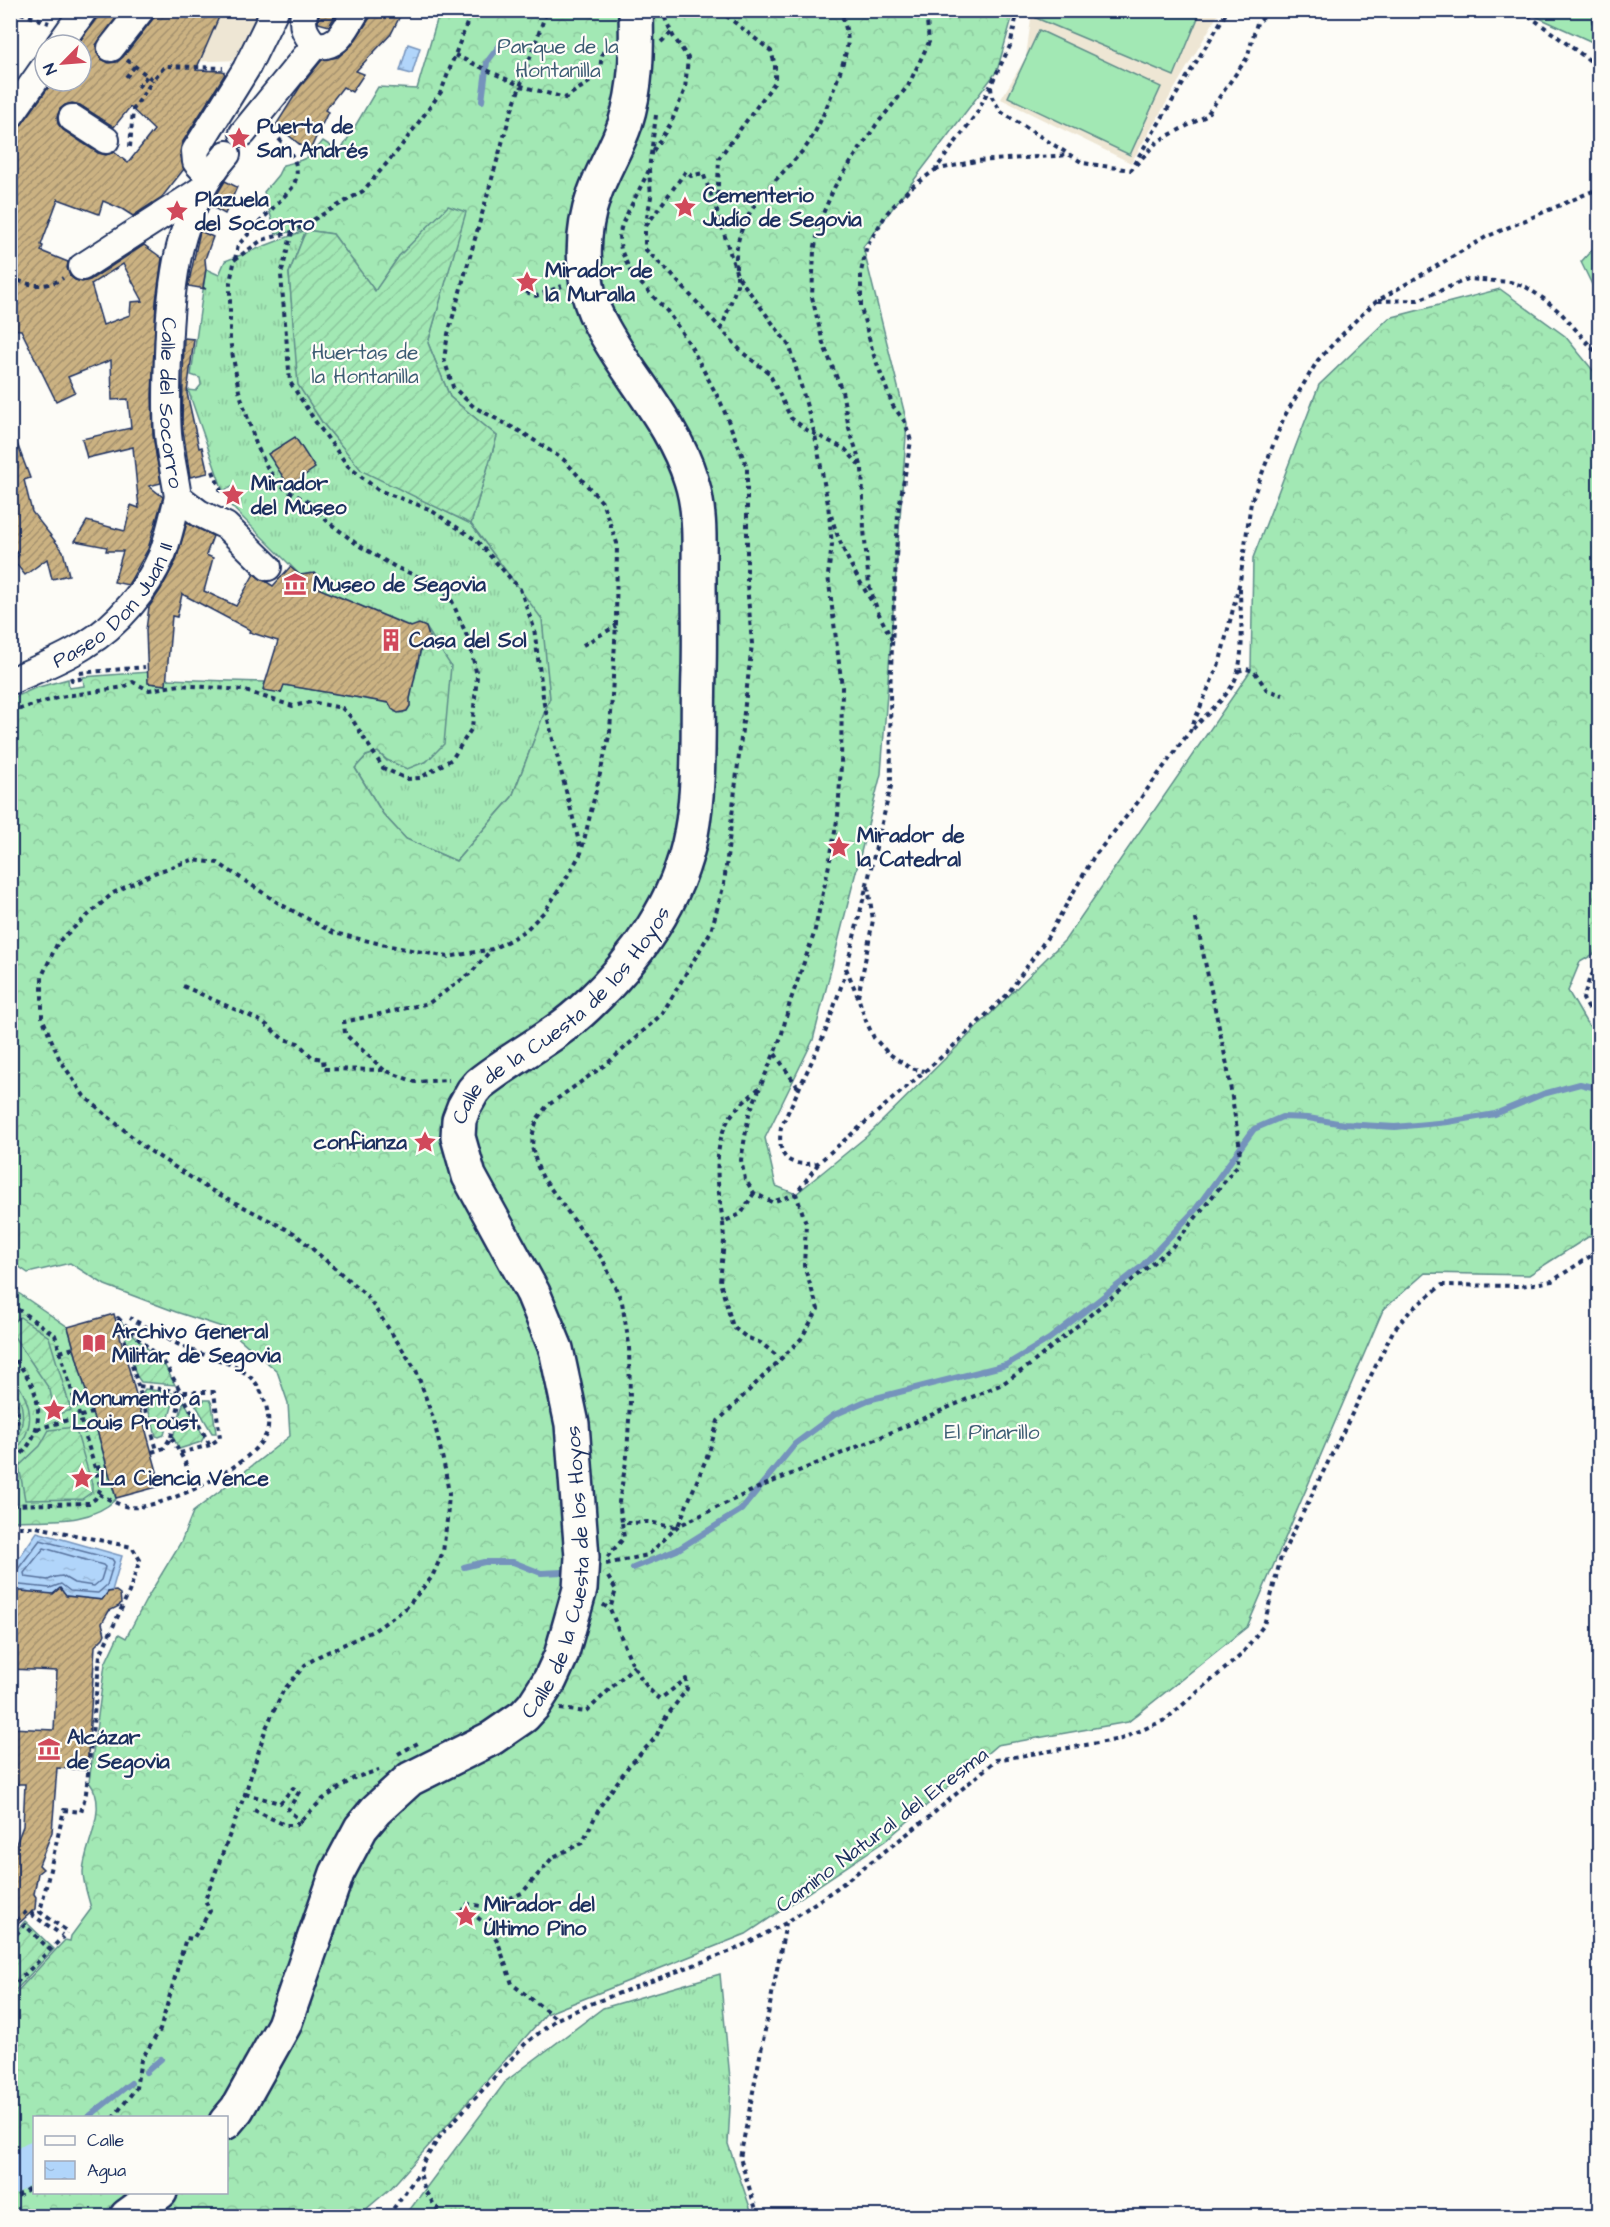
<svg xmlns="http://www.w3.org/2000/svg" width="1610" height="2227" viewBox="0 0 1610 2227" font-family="'Architects Daughter',sans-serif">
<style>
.built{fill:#eee6d4}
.grass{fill:url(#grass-tufts);stroke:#5e8c89;stroke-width:1.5}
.forest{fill:url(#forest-crowns);stroke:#5e8c89;stroke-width:1.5;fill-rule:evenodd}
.garden{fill:url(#garden-furrows);stroke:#5e8c89;stroke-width:1.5}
.pitch{fill:#a2e8b4;stroke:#5e8c89;stroke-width:1.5}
.water{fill:url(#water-ripples);stroke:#7593bc;stroke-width:1.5}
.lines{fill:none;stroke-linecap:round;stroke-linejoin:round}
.shore{stroke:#57719c;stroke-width:1.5}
.stream{stroke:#7593bc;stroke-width:6}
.river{stroke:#b1d5fa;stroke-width:36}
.building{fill:url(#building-hatch);stroke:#1b2f5e;stroke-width:1.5;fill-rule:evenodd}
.minor-casing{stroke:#1b2f5e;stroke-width:30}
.major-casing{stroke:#1b2f5e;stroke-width:38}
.path{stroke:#1b2f5e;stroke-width:4;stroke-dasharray:4.5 4.5;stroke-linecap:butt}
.minor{stroke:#fdfcf7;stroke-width:26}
.major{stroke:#fdfcf7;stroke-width:33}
.labels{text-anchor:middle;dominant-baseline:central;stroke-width:4.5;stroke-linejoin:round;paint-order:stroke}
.park-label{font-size:21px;fill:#3d5d74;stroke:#fdfcf7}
.poi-label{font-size:21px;font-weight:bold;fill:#1b2f5e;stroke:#fdfcf7;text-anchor:start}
.street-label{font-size:21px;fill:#1b2f5e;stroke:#fdfcf7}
</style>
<defs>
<pattern id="grass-tufts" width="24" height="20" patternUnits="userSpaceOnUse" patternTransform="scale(1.5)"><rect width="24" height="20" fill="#a2e8b4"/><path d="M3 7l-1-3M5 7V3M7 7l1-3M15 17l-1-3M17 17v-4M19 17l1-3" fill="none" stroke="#8bc79d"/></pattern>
<pattern id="forest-crowns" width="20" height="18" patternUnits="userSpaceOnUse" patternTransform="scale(1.5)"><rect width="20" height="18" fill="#a2e8b4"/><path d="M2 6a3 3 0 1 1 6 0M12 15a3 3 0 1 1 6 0" fill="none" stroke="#8bc79d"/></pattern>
<pattern id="garden-furrows" width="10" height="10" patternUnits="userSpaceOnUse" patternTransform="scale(1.5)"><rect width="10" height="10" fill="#a2e8b4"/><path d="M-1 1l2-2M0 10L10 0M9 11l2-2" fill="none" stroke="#8bc79d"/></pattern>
<pattern id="water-ripples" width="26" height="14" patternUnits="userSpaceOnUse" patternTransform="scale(1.5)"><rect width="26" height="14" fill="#b1d5fa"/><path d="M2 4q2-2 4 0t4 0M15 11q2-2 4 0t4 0" fill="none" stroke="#98b7d9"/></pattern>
<pattern id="building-hatch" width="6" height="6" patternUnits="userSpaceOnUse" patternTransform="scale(1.5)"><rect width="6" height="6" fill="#cbb282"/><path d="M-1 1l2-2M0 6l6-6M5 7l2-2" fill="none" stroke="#a4916e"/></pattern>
</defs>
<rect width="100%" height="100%" fill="#fdfcf7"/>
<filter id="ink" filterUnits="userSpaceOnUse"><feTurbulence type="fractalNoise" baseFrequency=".0167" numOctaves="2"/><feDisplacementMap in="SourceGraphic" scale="12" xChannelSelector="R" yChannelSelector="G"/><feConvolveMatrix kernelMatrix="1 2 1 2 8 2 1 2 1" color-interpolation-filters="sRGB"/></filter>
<g filter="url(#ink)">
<g class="built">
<path d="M 147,11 L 265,11 L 241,60 L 155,63 L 148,71 L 118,47 Z"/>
<path d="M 1032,11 L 1220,11 L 1131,163 L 1001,99 L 1026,57 Z"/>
</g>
<g class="grass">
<path d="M 306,230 L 289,273 L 299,385 L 322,422 L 362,470 L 471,524 L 543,619 L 550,698 L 512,797 L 456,861 L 406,839 L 383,814 L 355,768 L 366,756 L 378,752 L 387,761 L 450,666 L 426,627 L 421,625 L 412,627 L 318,588 L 320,580 L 318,576 L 310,573 L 301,576 L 230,505 L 240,499 L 234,486 L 223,491 L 188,390 L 196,391 L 201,385 L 200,378 L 191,375 L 206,269 L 219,275 L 225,261 Z"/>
<path d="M 720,1974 L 731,2089 L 728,2144 L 753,2216 L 405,2216 L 506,2081 L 603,2008 Z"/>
</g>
<g class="forest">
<path d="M 439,11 L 1014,11 L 997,71 L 863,247 L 907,423 L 881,774 L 813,1040 L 765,1138 L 776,1186 L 796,1194 L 867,1136 L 1065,940 L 1251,670 L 1253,558 L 1319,385 L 1389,318 L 1500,289 L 1565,336 L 1600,379 L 1599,951 L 1580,962 L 1568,991 L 1586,1022 L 1599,1037 L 1599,1230 L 1529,1275 L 1425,1273 L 1383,1310 L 1247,1627 L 1128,1722 L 997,1745 L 885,1841 L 746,1934 L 546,2014 L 391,2188 L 358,2216 L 11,2216 L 10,1999 L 65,1940 L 70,1941 L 71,1936 L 91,1909 C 89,1898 83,1884 83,1872 C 84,1845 110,1808 89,1782 L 105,1664 L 119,1634 L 126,1638 L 147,1598 L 181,1542 L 193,1512 L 290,1436 L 288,1403 L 277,1371 L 228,1329 L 176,1312 L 105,1285 L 70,1263 L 28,1273 L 11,1261 L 11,699 L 35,688 L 68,679 L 69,688 L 84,686 L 83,677 L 149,672 L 149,683 L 165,685 L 166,679 L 265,682 L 263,689 L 284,685 L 390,703 L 395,712 L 403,713 L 410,706 L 410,699 L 422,645 L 428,639 L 429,632 L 451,666 L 444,744 L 427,761 L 407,769 L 387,760 L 378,752 L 366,756 L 355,768 L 383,814 L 406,839 L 456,861 L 512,797 L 550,698 L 542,619 L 471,524 L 497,436 L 450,397 L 428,343 L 465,212 L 399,256 L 375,292 L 333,234 L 306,230 L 276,234 L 264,192 L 278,175 L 283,165 C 305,160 309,159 323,141 L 340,152 L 378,87 L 417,89 L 437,20 ZM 34,2118 L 226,2118 L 226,2192 L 34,2192 Z"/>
<path d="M 11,1288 L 68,1327 L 116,1499 C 89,1526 45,1519 11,1521 Z"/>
</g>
<g class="garden">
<path d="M 448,206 L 466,212 L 428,343 L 450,397 L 497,436 L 471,524 L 362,471 L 322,422 L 298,385 L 289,273 L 306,230 L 333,234 L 375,291 L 399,256 Z"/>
<path d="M 20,1317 L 49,1337 L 71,1410 L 55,1415 L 50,1390 L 11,1332 L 11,1324 Z"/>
<path d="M 121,1322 L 165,1366 L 175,1385 L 141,1382 L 136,1375 Z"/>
<path d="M 11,1374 C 31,1401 38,1423 16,1451 L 12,1445 C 22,1432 25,1416 20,1400 C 16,1389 10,1387 11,1374 Z"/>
<path d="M 145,1389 L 172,1393 L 175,1396 L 164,1435 L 159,1437 L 156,1436 L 143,1392 Z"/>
<path d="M 195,1400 L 210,1400 L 212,1404 L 216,1433 L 212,1433 L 194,1402 Z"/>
<path d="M 184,1401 L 204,1437 L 201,1442 L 179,1449 L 173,1437 Z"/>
<path d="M 75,1427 L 92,1484 L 92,1492 L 82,1499 L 25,1500 L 19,1466 L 40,1446 L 49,1430 Z"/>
<path d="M 25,1921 L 54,1949 L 11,1995 L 11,1937 Z"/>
</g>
<g class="pitch">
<path d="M 1039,11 L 1194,10 L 1200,13 L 1174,76 L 1036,18 Z"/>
<path d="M 1524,11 L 1599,11 L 1599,45 Z"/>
<path d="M 1039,30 L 1161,87 L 1130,155 L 1008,97 Z"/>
<path d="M 1599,242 L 1599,299 L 1581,262 Z"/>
</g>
<g class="water">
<path d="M 408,44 L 420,48 L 412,74 L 400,71 Z"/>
<path d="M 37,1532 L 122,1556 L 112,1591 L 108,1592 L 104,1600 L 12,1590 L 11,1565 L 14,1565 Z"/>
</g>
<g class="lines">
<g class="shore">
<path d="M 44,1548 L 103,1565 L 105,1567 L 101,1580 L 94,1586 L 74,1583 L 62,1576 L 55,1577 L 48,1580 L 25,1577 L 24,1573 Z"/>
<path d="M 10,1571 L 18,1569 L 40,1540 L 112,1559 L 114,1562 L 107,1585 L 98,1593 L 70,1591 L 61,1584 L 50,1588 L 10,1584"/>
</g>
<g class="stream">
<path d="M 482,101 L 487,62 L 503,41"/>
<path d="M 464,1567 L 484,1562 L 513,1562 L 541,1573 L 563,1572"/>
<path d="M 633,1568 L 677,1550 L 741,1510 L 795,1444 L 834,1415 L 868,1400 L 1006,1365 L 1049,1339 L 1141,1267 L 1195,1210 L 1254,1129 L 1282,1117 L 1308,1118 L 1344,1124 L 1395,1127 L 1448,1122 L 1495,1114 L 1543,1094 L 1580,1084 L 1600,1089"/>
<path d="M 146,2072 L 161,2059"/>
<path d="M 87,2118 L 131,2083"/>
</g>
<path class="river" d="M 10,2177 L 34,2159"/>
</g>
<g class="building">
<path d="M 99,10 L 122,10 L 96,45 L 97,53 L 101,59 L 109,63 L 117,62 L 123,57 L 153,19 L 156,10 L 222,10 L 196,70 L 223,71 L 225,74 L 182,143 L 180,152 L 184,169 L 162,197 L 133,216 L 122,209 L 103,201 L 99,214 L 58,199 L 41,245 L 43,246 L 41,251 L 68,262 L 67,268 L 70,276 L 75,280 L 82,282 L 90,280 L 144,245 L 162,258 L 156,301 L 152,395 L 153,436 L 161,483 L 149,486 L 163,497 L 148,549 L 128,585 L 114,582 L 123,551 L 106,551 L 107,547 L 75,541 L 87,521 L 125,531 L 131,505 L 139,508 L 133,447 L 87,458 L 82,439 L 131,428 L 128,399 L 112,400 L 111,360 L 68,377 L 75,392 L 56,401 L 21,330 L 10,329 L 10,150 L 20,127 L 53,81 L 81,81 L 81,45 L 77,45 L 96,19 ZM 72,103 L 80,105 L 114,127 L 130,107 L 154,130 L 128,163 L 114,152 L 106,155 L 98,153 L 63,130 L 58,124 L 57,117 L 60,109 L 65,105 ZM 123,264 L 143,301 L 131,302 L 130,315 L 103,325 L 91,284 Z"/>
<path d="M 320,10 L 339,10 L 329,26 L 318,23 Z"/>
<path d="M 372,10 L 403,10 L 391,34 L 356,71 L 364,74 L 352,92 L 343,87 L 325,110 L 328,112 L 309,152 L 276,125 L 300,87 L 322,60 L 338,57 L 352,45 L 370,18 Z"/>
<path d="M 225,181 L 237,187 L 225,214 L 210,206 Z"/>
<path d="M 200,231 L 213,237 L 205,259 L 206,269 L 203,287 L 206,289 L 188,286 Z"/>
<path d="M 184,338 L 194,339 L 187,393 L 199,448 L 202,447 L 208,473 L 190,477 L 182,423 Z"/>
<path d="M 10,430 L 12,430 L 30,478 L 24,480 L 32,512 L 63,551 L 69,575 L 52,579 L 47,559 L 25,575 L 13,560 L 19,555 L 10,544 Z"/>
<path d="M 295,437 L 315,468 L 289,486 L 268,454 Z"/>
<path d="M 187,523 L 213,536 L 206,555 L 213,558 L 204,591 L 236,606 L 254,574 L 273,586 L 290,567 L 300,575 L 315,573 L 320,578 L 320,589 L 411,627 L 419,624 L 426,627 L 429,637 L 421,647 L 410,699 L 410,706 L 407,711 L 398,713 L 392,709 L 389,703 L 284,685 L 281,693 L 263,690 L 278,641 L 249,632 L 250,630 L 182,594 L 177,617 L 172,616 L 166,685 L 148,683 L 146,630 L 149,607 L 161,589 L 176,561 Z"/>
<path d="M 114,1314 L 161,1486 L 116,1498 L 68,1327 Z"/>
<path d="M 60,1588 L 66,1596 L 102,1600 L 108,1592 L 116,1591 L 120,1594 L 121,1603 L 119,1606 L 109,1611 L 102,1623 L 105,1634 L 103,1638 L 95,1646 L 87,1770 L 57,1768 L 52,1832 L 39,1865 L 43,1869 L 38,1873 L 34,1894 L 36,1897 L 35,1909 L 10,1931 L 10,1848 L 14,1849 L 23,1826 L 25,1784 L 10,1784 L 10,1728 L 54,1730 L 57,1671 L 10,1669 L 10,1590 L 53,1594 Z"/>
</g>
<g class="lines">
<g class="minor-casing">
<g id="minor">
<path d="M 305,10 C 300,25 305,34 315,45"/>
<path d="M 59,45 L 84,10"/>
<path d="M 315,45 C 339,49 345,28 357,10"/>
<path d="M 111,48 L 141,10"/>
<path d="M 10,116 L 45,66"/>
<path d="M 72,118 L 106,140"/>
<path d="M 243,133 L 315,45"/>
<path id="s1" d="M 227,154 C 177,211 170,283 168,356 C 167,382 166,408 168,434 C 170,455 175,476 178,497 L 199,513 L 226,526 L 268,567"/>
<path d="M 209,176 L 196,162 L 195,151 L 246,69 L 275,10"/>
<path d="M 82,267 L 201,190"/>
<path id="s2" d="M 10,681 C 35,670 62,660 85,645 C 118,625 147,590 162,555 C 169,537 173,516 178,497"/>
</g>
</g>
<g class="major-casing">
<g id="major">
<path id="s3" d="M 226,2122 L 237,2109 L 284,2025 L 337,1873 L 361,1828 L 376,1810 L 410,1779 L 492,1738 L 524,1716 L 534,1705 L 550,1680 L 561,1656 L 580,1589 L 582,1557 L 572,1424 L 556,1349 L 533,1293 L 469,1176 L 458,1137 L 459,1120 L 464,1107 L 473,1091 L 479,1084 C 514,1056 555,1037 587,1006 C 635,961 679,900 691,834 C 701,781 697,725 699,672 C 700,639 699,607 699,575 C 699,543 701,511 691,480 C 677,434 645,395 619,355 C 605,333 591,311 587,285 C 582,255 584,223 594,195 C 602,171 617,148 625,124 C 637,87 637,49 636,10"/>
<path d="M 127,2216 L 160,2192"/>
</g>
</g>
<g class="path">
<path d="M 12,10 L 49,23"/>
<path d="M 719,10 L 771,51 L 775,65 L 775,82 L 719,158 L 717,211 L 737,275 L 790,347 L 815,435 L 828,504 L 832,545 L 828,575 L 842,687 L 841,765 L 838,815 L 829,865 L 814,934 L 790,1002 L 781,1037 L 749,1114 L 741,1160 L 745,1179 L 754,1193 L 772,1202 L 796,1194 L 818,1164"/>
<path d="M 1018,10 L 1010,46 L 977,113 L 935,170 L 909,189 L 887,213 L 867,246 L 861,272 L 861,308 L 873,353 L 893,406 L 905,422 L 911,441 L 898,513 L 890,691 L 891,786 L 844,978 L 825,1033 L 781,1127 C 777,1158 787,1167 818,1163 L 946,1053 L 1007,995 L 1049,935 L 1093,858 L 1138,802 L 1190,731 L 1220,661 L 1240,581 L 1251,502 L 1284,417 L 1318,360 L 1359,317 L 1377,301 L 1486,237 L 1600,188"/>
<path d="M 1521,10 L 1600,68"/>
<path d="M 1591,10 L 1600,56"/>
<path d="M 10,29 L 17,10"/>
<path d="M 661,42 L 671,33"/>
<path d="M 455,55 L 521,86 L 565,98 L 600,75 C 601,63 600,49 611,42"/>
<path d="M 127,60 L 153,80 L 165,66 L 223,68"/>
<path d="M 126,77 L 135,66"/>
<path d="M 138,87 L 147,76"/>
<path d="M 991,87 L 992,97 L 1001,112 L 1083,163 L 1131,170 L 1158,141 L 1206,116 L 1247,58 L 1257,23 L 1272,10"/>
<path d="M 656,115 L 649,170 L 651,197 L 645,227 L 645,249 L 672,275 L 743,353 L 769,373 L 791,418 L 807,430 L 845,449 L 862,468 L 864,530 L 869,585 L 878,612"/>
<path d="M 130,147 L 133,110 L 153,80"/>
<path d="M 653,151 L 671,123 L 685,89 L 688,58 L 673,36 L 663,14"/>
<path d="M 1134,164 L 1228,10"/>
<path d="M 649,170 L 622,224 L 619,237 L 621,250 L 631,273 L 667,311 L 689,343 L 721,403 L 747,467 L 747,584 L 752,644 L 724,884 L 711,931 L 662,1014 L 609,1062 L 547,1106 L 537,1119 L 533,1133 L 532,1147 L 537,1165 L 543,1178 L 603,1260 L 622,1302 L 629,1344 L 630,1401 L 627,1456 L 619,1502 L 622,1522 C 631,1524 639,1522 648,1522 C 658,1523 667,1528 678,1526 L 709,1452 L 718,1421 L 801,1339 L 818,1309 L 804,1266 L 806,1223 L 796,1194"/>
<path d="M 935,170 L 976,161 L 1070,155"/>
<path d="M 646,226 L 686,171 L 691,176 L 703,173 L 716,208"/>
<path d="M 292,232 L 281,275 L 290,382 L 315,421 L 348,466 L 378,490 L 429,509 L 476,540 L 520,589 L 534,628 L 544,704 L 581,850"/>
<path d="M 234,260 L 262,240 L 292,232 L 363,191 L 399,149 L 441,92 L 472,10"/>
<path d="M 736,268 C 733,213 773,186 805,148 C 819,131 843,69 847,47 C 850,36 843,21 841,10"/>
<path d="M 10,277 C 29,286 45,289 63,278"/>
<path d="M 521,285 L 524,291 L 536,296 L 562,286"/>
<path d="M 1378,301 L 1418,300 L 1468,279 L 1510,282 L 1526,287 L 1544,299 L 1561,313 L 1600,357"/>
<path d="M 721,330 L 737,285 L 737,275"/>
<path d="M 861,465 L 849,428 L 842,391 L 823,343 L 812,297 L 814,251 L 821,218 L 835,186 L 876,125 L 908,86 L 929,42 L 926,10"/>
<path d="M 213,471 L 222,494 L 226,492 L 230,501 L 227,502"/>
<path d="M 831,515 C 840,548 856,576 874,605"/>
<path d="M 878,612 L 892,640"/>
<path d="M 583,645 L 616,626"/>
<path d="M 1238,671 L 1246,669 L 1254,671 L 1267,690 L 1283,695"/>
<path d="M 71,677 L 72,680 L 80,679 L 79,673 L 145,667"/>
<path d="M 10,712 L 60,697 L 124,687 L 133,682 L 149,690 L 180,685 L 242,690 L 293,706 L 311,702 L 342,708 L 350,716 L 383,768 L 407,779 L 420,778 L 452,759 L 472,728 L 477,676 L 469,641 L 452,601 L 439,585 L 397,568 L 358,545 L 327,521 L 312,504 L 286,490 L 269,471 L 256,444 L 239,391 L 230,340 L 230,282 L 238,245 L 292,188 C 306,164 286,147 271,130"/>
<path d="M 1193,729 C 1206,714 1227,698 1235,680 C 1246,653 1240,616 1240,588"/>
<path d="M 868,886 L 873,920 L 858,997 L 866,1021 L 874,1038 L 888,1053 L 910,1068 L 924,1071"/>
<path d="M 1600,966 L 1590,977 L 1583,999 L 1593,1016 L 1600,1023"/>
<path d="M 846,968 L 858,997"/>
<path d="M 183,986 L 263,1022 L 283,1039 L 298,1043 L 312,1057 L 323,1059 L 324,1069 L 384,1070 L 415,1082 L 449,1080"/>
<path d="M 775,1054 L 799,1089"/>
<path d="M 384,1070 L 345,1034 L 344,1022 L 429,1003 L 471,973 L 491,950"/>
<path d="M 754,1193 L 741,1214 L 723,1222 L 724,1241 L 720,1282 L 733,1327 L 746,1337 L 761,1343 L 781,1359"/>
<path d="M 723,1222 C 718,1189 711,1147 730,1117 C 738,1106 751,1096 760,1087"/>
<path d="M 10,1304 L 55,1335 L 101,1488 L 95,1499 L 89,1503 L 10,1505"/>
<path d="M 10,1314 L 18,1309"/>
<path d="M 60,1352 L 74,1348"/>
<path d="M 10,1353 C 17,1362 24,1370 29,1380 C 46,1409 39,1445 10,1463"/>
<path d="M 139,1386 L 182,1392 L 214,1392 L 220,1438 L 210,1445 L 166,1365 L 118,1318 L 157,1450"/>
<path d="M 10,1394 C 22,1410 19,1424 10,1441"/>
<path d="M 37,1429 L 92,1413"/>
<path d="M 171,1437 L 182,1392"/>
<path d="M 152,1452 L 164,1448 L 171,1437 L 185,1462 L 194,1488"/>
<path d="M 180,1453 L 210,1445"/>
<path d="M 96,1468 L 107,1465"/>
<path d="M 99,1494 C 111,1500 124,1509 138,1507 C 174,1503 244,1469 264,1438 C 274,1424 265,1395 255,1382 C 237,1361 206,1358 182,1346 C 164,1338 147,1327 130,1318"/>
<path d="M 10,1527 L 37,1527 L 132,1547 L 140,1560 L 129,1592 L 100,1655 L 86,1793 L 81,1812 L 64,1810 L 40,1912 L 67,1931 L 66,1933"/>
<path d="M 607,1557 L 624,1538 L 622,1522"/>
<path d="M 606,1564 L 648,1555 L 678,1526 L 760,1487 L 876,1439 L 1002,1384 L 1030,1365 L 1172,1247 L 1237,1166 L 1240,1149 L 1227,1065 L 1195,915"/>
<path d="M 608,1577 L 616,1590 L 610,1609"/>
<path d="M 560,1709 L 586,1712 L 634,1666"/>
<path d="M 398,1754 L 418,1743"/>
<path d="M 245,1794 L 280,1803 L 293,1788 L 299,1792 L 288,1810 L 302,1822"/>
<path d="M 254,1810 L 285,1825 L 296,1825 L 323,1799 L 354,1778 L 379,1770"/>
<path d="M 461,1912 L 468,1904 L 489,1907 L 522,1893 L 553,1857 L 582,1843 L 601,1805 L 628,1767 L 656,1737 L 663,1721 L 687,1689 L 686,1679 L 660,1699 C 633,1679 623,1639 610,1609 L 602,1604"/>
<path d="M 461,1912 L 472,1913 L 488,1926 L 498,1942 L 512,1984 L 557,2019"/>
<path d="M 31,1914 L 62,1935"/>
<path d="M 10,1927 L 27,1911 L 34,1914"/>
<path d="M 10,1941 L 25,1925 L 49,1949"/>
<path d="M 10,1989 L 63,1937"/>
<path d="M 113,2118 L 136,2088 L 141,2060 L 160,2030 L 186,1938 L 193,1939 L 210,1911 L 205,1900 L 245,1794 L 266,1728 L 283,1691 L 305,1665 L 319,1656 L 375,1630 L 406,1608 L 432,1577 L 443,1552 L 447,1520 L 449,1494 L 445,1469 L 434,1421 L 416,1370 L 367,1296 L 294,1233 L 207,1188 L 144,1147 L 84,1096 L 59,1058 L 42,1017 L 42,976 L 58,942 L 113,893 L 154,873 L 192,860 L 218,863 L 280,904 L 334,933 L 390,946 L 448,957 L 492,949 L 510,940 L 527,929 L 545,911 L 564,882 L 581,853 L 610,732 L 616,623 L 617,543 L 602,502 L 564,460 L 523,433 L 474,407 L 453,387 L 444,359 L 448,334 L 510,115 L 547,10"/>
<path d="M 10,2201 L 34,2185"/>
<path d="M 388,2216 L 419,2173"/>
<path d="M 446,2216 L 435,2206 L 425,2191 L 420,2173 L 422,2164 L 441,2135 L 526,2043 L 557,2019 L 593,2003 L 734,1950 L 786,1923 L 837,1888 L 929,1817 L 996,1760 L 1121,1739 L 1165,1720 L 1241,1655 L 1264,1625 L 1281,1557 L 1393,1331 L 1411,1310 L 1442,1285 L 1521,1286 L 1552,1281 L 1600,1250"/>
<path d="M 758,2216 L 740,2158 L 786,1923"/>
</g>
<use href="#minor" class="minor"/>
<use href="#major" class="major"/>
</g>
</g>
<defs>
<g id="sight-bare" transform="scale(1.8)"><path d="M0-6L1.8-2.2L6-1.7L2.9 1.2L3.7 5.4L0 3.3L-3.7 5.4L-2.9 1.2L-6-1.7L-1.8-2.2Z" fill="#d1495b" stroke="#fdfcf7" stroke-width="2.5" paint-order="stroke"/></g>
<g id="museum-bare" transform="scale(1.8)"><path d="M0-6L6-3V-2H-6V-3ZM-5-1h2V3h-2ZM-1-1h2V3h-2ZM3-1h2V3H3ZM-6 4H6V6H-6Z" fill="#d1495b" stroke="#fdfcf7" stroke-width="2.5" paint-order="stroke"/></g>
<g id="building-bare" transform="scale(1.8)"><path d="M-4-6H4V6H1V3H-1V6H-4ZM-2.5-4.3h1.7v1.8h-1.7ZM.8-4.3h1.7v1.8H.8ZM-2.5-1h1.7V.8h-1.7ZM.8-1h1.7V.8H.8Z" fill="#d1495b" stroke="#fdfcf7" stroke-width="2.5" paint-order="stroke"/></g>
<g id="library-bare" transform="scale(1.8)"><path d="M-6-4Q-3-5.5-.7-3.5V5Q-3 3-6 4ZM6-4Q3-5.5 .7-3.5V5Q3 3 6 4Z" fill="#d1495b" stroke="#fdfcf7" stroke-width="2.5" paint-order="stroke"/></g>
</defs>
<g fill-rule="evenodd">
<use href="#sight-bare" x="239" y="138"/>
<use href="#sight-bare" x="685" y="207"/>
<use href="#sight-bare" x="177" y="211"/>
<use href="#sight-bare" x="527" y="282"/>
<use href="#sight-bare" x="233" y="495"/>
<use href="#museum-bare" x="295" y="584"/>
<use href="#building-bare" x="391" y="640"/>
<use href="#sight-bare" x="839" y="847"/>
<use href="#sight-bare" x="425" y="1142"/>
<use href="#library-bare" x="94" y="1343"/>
<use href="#sight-bare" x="54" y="1410"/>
<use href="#sight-bare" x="82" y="1478"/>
<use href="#museum-bare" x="49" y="1749"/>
<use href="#sight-bare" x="466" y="1916"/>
</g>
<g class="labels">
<g class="park-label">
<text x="558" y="46">Parque de la<tspan x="558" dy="24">Hontanilla</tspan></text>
<text x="365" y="352">Huertas de<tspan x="365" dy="24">la Hontanilla</tspan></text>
<text x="992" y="1432">El Pinarillo</text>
</g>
<g class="poi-label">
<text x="257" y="126">Puerta de<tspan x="257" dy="24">San Andrés</tspan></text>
<text x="703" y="195">Cementerio<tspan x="703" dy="24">Judío de Segovia</tspan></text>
<text x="195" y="199">Plazuela<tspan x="195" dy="24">del Socorro</tspan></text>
<text x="545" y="270">Mirador de<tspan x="545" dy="24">la Muralla</tspan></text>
<text x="251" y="483">Mirador<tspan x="251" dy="24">del Museo</tspan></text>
<text x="313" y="584">Museo de Segovia</text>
<text x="409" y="640">Casa del Sol</text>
<text x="857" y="835">Mirador de<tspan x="857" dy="24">la Catedral</tspan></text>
<text x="407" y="1142" text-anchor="end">confianza</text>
<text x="112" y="1331">Archivo General<tspan x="112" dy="24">Militar de Segovia</tspan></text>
<text x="72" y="1398">Monumento a<tspan x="72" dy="24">Louis Proust</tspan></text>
<text x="100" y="1478">La Ciencia Vence</text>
<text x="67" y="1737">Alcázar<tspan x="67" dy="24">de Segovia</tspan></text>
<text x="484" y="1904">Mirador del<tspan x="484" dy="24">Último Pino</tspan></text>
</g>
<g class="street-label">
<text stroke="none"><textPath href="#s1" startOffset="262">Calle del Socorro</textPath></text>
<text stroke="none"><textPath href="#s2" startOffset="132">Paseo Don Juan II</textPath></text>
<text stroke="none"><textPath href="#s3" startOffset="1308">Calle de la Cuesta de los Hoyos</textPath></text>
<text stroke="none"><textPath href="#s3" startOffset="678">Calle de la Cuesta de los Hoyos</textPath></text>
<text transform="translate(882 1830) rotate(-37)">Camino Natural del Eresma</text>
</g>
</g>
<rect width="1610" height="2227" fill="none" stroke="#fdfcf7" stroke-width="36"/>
<rect x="18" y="18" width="1574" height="2191" fill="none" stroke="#1b2f5e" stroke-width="2" filter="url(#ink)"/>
<rect x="33" y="2116" width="195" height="78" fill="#fdfcf7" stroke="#a3aaba" stroke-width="1.5"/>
<rect x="45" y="2136" width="30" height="9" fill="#fdfcf7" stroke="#a3aaba" stroke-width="1.5"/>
<text x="87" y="2146" font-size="18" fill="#1b2f5e">Calle</text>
<rect x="45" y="2161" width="30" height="18" fill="url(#water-ripples)" stroke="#a3aaba" stroke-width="1.5"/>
<text x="87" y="2176" font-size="18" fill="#1b2f5e">Agua</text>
<g transform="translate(63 63) rotate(245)"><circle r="28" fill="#fdfcf7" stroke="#a3aaba" stroke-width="1.5"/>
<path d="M0-4.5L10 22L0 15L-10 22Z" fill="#d1495b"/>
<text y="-9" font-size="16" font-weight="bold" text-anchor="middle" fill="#1b2f5e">N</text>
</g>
</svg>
